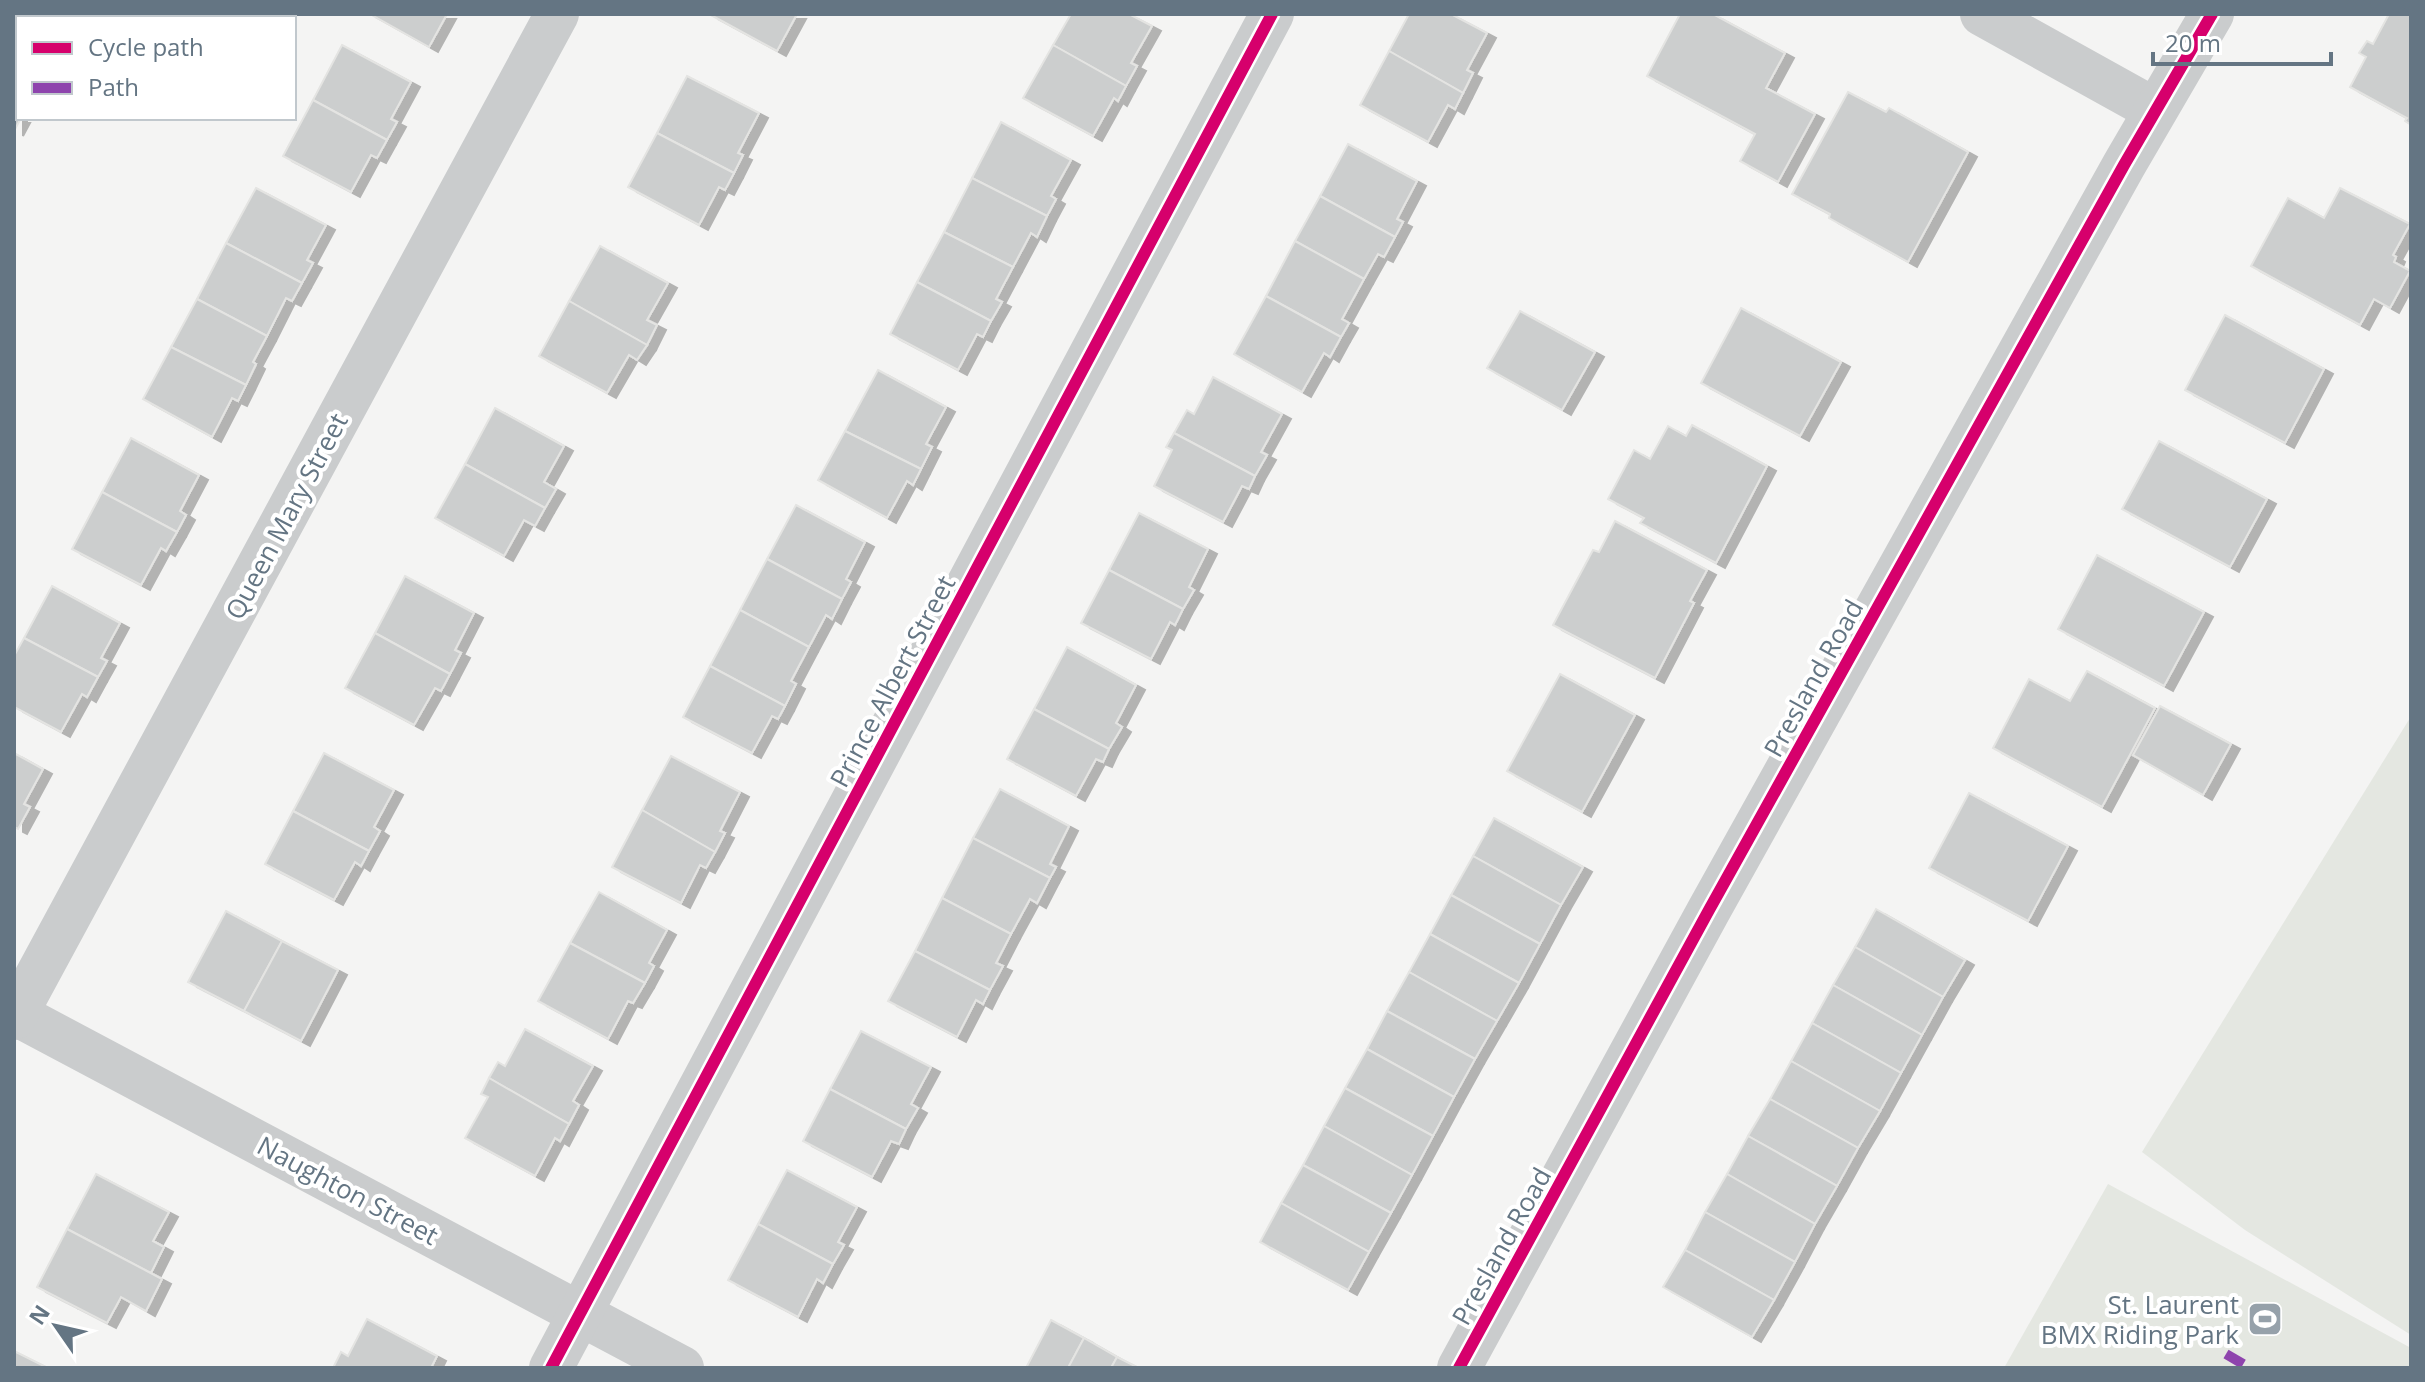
<svg xmlns="http://www.w3.org/2000/svg" width="2425" height="1382" viewBox="0 0 2425 1382" font-family="'Open Sans',sans-serif">
<style>
.green{fill:#e4e7e1}
.building{fill:#cccece;stroke:#e4e4e2;stroke-width:2;filter:url(#shadow)}
.lines{fill:none;stroke-linecap:round;stroke-linejoin:round}
.minor{stroke:#cacccd;stroke-width:44}
.quiet{stroke:#8e44ad;stroke-width:10;stroke-dasharray:20 10;stroke-linecap:butt}
.cycleway-casing{stroke:#fff;stroke-width:17}
.cycleway{stroke:#d6006c;stroke-width:12}
.labels{text-anchor:middle;dominant-baseline:central;stroke-width:8;stroke-linejoin:round;paint-order:stroke}
.street-label{font-size:26px;fill:#647583;stroke:#fff}
.poi-label{font-size:26px;fill:#647583;stroke:#fff;text-anchor:end}
</style>
<defs>
<filter id="shadow"><feDropShadow dx="9" dy="5" stdDeviation="0" flood-color="#0004"/></filter>
</defs>
<rect width="100%" height="100%" fill="#f4f4f3"/>
<g class="green">
<path d="M 2410,718 L 2411,719 L 2411,1335 L 2245,1230 L 2142,1152 Z"/>
<path d="M 2108,1184 L 2411,1348 L 2411,1368 L 2004,1368 Z"/>
</g>
<g class="building">
<path d="M 14,14 L 23,18 L 18,18 L 18,86 L 14,84 Z"/>
<path d="M 370,14 L 447,14 L 429,47 Z"/>
<path d="M 709,14 L 797,14 L 777,51 Z"/>
<path d="M 1071,14 L 1129,14 L 1152,26 L 1131,63 L 1137,66 L 1126,86 L 1053,45 Z"/>
<path d="M 1409,14 L 1451,14 L 1487,33 L 1467,70 L 1473,73 L 1463,93 L 1389,51 Z"/>
<path d="M 1680,14 L 1713,14 L 1785,53 L 1766,88 L 1815,114 L 1778,182 L 1740,161 L 1755,134 L 1647,76 Z"/>
<path d="M 2389,14 L 2411,14 L 2411,125 L 2405,121 L 2407,118 L 2350,87 L 2366,57 L 2359,53 L 2367,41 L 2373,44 Z"/>
<path d="M 342,45 L 411,82 L 391,119 L 397,122 L 387,140 L 313,100 Z"/>
<path d="M 1053,45 L 1126,86 L 1118,101 L 1114,98 L 1093,136 L 1023,98 Z"/>
<path d="M 1389,51 L 1463,93 L 1455,109 L 1448,105 L 1428,142 L 1360,105 Z"/>
<path d="M 687,76 L 759,113 L 738,153 L 743,155 L 734,173 L 657,133 Z"/>
<path d="M 14,84 L 18,86 L 18,118 L 21,118 L 14,131 Z"/>
<path d="M 1848,92 L 1886,112 L 1889,108 L 1968,152 L 1908,262 L 1829,218 L 1830,214 L 1792,194 Z"/>
<path d="M 313,100 L 387,140 L 377,158 L 371,155 L 351,192 L 283,156 Z"/>
<path d="M 1001,122 L 1071,160 L 1051,196 L 1056,199 L 1047,216 L 972,178 Z"/>
<path d="M 657,133 L 734,173 L 725,190 L 719,187 L 699,225 L 628,187 Z"/>
<path d="M 1348,144 L 1417,181 L 1397,219 L 1403,222 L 1395,237 L 1320,196 Z"/>
<path d="M 972,178 L 1047,216 L 1037,237 L 1031,233 L 1013,267 L 944,232 Z"/>
<path d="M 256,188 L 326,225 L 307,260 L 313,263 L 302,283 L 226,243 Z"/>
<path d="M 2340,188 L 2410,224 L 2393,255 L 2396,257 L 2394,262 L 2410,271 L 2390,308 L 2374,299 L 2360,325 L 2251,266 L 2288,198 L 2324,218 Z"/>
<path d="M 1320,196 L 1395,237 L 1384,257 L 1378,254 L 1364,279 L 1295,241 Z"/>
<path d="M 944,232 L 1013,267 L 996,299 L 1002,302 L 991,321 L 917,282 Z"/>
<path d="M 1295,241 L 1364,279 L 1342,319 L 1349,323 L 1341,337 L 1266,296 Z"/>
<path d="M 226,243 L 302,283 L 292,301 L 286,298 L 267,336 L 197,299 Z"/>
<path d="M 600,246 L 668,283 L 647,320 L 657,325 L 647,345 L 569,301 Z"/>
<path d="M 917,282 L 991,321 L 983,337 L 977,334 L 958,370 L 890,334 Z"/>
<path d="M 1266,296 L 1341,337 L 1330,357 L 1324,353 L 1302,392 L 1234,354 Z"/>
<path d="M 197,299 L 267,336 L 253,362 L 256,364 L 246,385 L 171,347 Z"/>
<path d="M 569,301 L 647,345 L 637,360 L 629,355 L 607,393 L 539,356 Z"/>
<path d="M 1741,308 L 1841,362 L 1800,436 L 1701,383 Z"/>
<path d="M 1520,311 L 1595,352 L 1562,410 L 1487,368 Z"/>
<path d="M 2225,315 L 2324,369 L 2285,443 L 2185,390 Z"/>
<path d="M 171,347 L 246,385 L 238,401 L 232,398 L 212,437 L 143,399 Z"/>
<path d="M 878,370 L 946,407 L 926,444 L 932,447 L 921,469 L 845,431 Z"/>
<path d="M 1213,377 L 1282,414 L 1261,452 L 1267,455 L 1255,476 L 1174,433 L 1187,410 L 1194,414 Z"/>
<path d="M 495,408 L 564,446 L 544,482 L 556,489 L 545,508 L 465,464 Z"/>
<path d="M 1692,425 L 1767,466 L 1716,563 L 1640,523 L 1644,518 L 1608,499 L 1634,450 L 1650,459 L 1668,426 L 1686,436 Z"/>
<path d="M 845,431 L 921,469 L 913,485 L 907,481 L 887,518 L 818,480 Z"/>
<path d="M 1174,433 L 1255,476 L 1249,489 L 1242,486 L 1223,522 L 1154,486 L 1172,450 L 1166,447 Z"/>
<path d="M 131,438 L 199,475 L 180,511 L 186,515 L 177,532 L 102,492 Z"/>
<path d="M 2159,441 L 2267,499 L 2230,567 L 2122,509 Z"/>
<path d="M 465,464 L 545,508 L 535,526 L 524,520 L 504,556 L 435,518 Z"/>
<path d="M 102,492 L 177,532 L 166,551 L 161,548 L 141,585 L 72,549 Z"/>
<path d="M 796,505 L 865,542 L 846,579 L 851,582 L 842,599 L 767,559 Z"/>
<path d="M 1139,513 L 1208,549 L 1189,587 L 1194,590 L 1183,609 L 1109,570 Z"/>
<path d="M 1615,521 L 1707,570 L 1690,601 L 1694,603 L 1655,678 L 1553,625 L 1593,550 L 1599,552 Z"/>
<path d="M 2097,555 L 2204,612 L 2164,686 L 2058,629 Z"/>
<path d="M 767,559 L 842,599 L 832,619 L 826,615 L 809,647 L 740,610 Z"/>
<path d="M 1109,570 L 1183,609 L 1175,625 L 1170,622 L 1151,659 L 1081,623 Z"/>
<path d="M 405,576 L 474,613 L 455,650 L 461,653 L 450,674 L 375,633 Z"/>
<path d="M 52,586 L 120,623 L 101,658 L 107,661 L 98,677 L 24,638 Z"/>
<path d="M 740,610 L 809,647 L 791,681 L 796,684 L 785,706 L 710,666 Z"/>
<path d="M 375,633 L 450,674 L 441,691 L 435,688 L 414,725 L 345,688 Z"/>
<path d="M 24,638 L 98,677 L 87,697 L 82,694 L 61,732 L 14,707 L 14,656 Z"/>
<path d="M 1067,647 L 1136,685 L 1116,723 L 1122,727 L 1109,749 L 1034,709 Z"/>
<path d="M 710,666 L 785,706 L 778,719 L 772,716 L 752,753 L 683,717 Z"/>
<path d="M 2087,671 L 2155,708 L 2102,807 L 1993,748 L 2029,679 L 2070,701 Z"/>
<path d="M 1560,674 L 1635,715 L 1582,812 L 1507,771 Z"/>
<path d="M 2160,706 L 2231,744 L 2203,795 L 2133,755 Z"/>
<path d="M 1034,709 L 1109,749 L 1103,762 L 1096,759 L 1076,796 L 1007,759 Z"/>
<path d="M 14,753 L 43,769 L 24,804 L 30,807 L 18,829 L 14,827 Z"/>
<path d="M 324,753 L 394,790 L 374,827 L 380,831 L 369,851 L 293,811 Z"/>
<path d="M 671,756 L 740,792 L 720,831 L 725,833 L 715,852 L 642,810 Z"/>
<path d="M 1000,789 L 1069,826 L 1050,864 L 1056,867 L 1050,878 L 973,838 Z"/>
<path d="M 1969,793 L 2068,846 L 2028,921 L 1929,868 Z"/>
<path d="M 642,810 L 715,852 L 706,868 L 700,865 L 681,903 L 612,867 Z"/>
<path d="M 293,811 L 369,851 L 361,866 L 355,862 L 334,900 L 265,864 Z"/>
<path d="M 1494,818 L 1583,867 L 1561,905 L 1473,856 Z"/>
<path d="M 973,838 L 1050,878 L 1037,903 L 1030,899 L 1011,934 L 942,898 Z"/>
<path d="M 1473,856 L 1561,905 L 1540,944 L 1451,895 Z"/>
<path d="M 599,892 L 667,930 L 649,963 L 654,966 L 645,983 L 570,943 Z"/>
<path d="M 1451,895 L 1540,944 L 1519,983 L 1430,934 Z"/>
<path d="M 942,898 L 1011,934 L 996,963 L 1003,966 L 990,990 L 915,951 Z"/>
<path d="M 1876,909 L 1965,960 L 1943,997 L 1855,947 Z"/>
<path d="M 226,911 L 282,941 L 244,1011 L 188,982 Z"/>
<path d="M 1430,934 L 1519,983 L 1497,1021 L 1409,972 Z"/>
<path d="M 282,941 L 338,970 L 301,1041 L 244,1011 Z"/>
<path d="M 570,943 L 645,983 L 633,1003 L 628,1001 L 608,1039 L 538,1001 Z"/>
<path d="M 1855,947 L 1943,997 L 1922,1035 L 1833,985 Z"/>
<path d="M 915,951 L 990,990 L 983,1004 L 976,1000 L 957,1037 L 888,1001 Z"/>
<path d="M 1409,972 L 1497,1021 L 1475,1059 L 1387,1011 Z"/>
<path d="M 1833,985 L 1922,1035 L 1901,1073 L 1812,1023 Z"/>
<path d="M 1387,1011 L 1475,1059 L 1454,1097 L 1367,1049 Z"/>
<path d="M 1812,1023 L 1901,1073 L 1880,1111 L 1791,1061 Z"/>
<path d="M 525,1029 L 593,1066 L 573,1101 L 579,1105 L 569,1124 L 489,1078 L 498,1062 L 505,1066 Z"/>
<path d="M 861,1031 L 931,1067 L 911,1104 L 918,1108 L 906,1129 L 830,1089 Z"/>
<path d="M 1367,1049 L 1454,1097 L 1433,1136 L 1345,1088 Z"/>
<path d="M 1791,1061 L 1880,1111 L 1858,1148 L 1770,1099 Z"/>
<path d="M 489,1078 L 569,1124 L 560,1141 L 555,1138 L 535,1176 L 465,1138 L 488,1097 L 481,1094 Z"/>
<path d="M 1345,1088 L 1433,1136 L 1412,1175 L 1324,1126 Z"/>
<path d="M 830,1089 L 906,1129 L 899,1144 L 891,1141 L 872,1177 L 803,1141 Z"/>
<path d="M 1770,1099 L 1858,1148 L 1837,1186 L 1748,1136 Z"/>
<path d="M 1324,1126 L 1412,1175 L 1391,1213 L 1303,1165 Z"/>
<path d="M 1748,1136 L 1837,1186 L 1815,1224 L 1727,1174 Z"/>
<path d="M 1303,1165 L 1391,1213 L 1369,1252 L 1281,1203 Z"/>
<path d="M 787,1170 L 857,1207 L 838,1242 L 844,1245 L 833,1264 L 758,1224 Z"/>
<path d="M 96,1174 L 169,1212 L 153,1241 L 164,1247 L 151,1273 L 67,1229 Z"/>
<path d="M 1727,1174 L 1815,1224 L 1795,1262 L 1705,1212 Z"/>
<path d="M 1281,1203 L 1369,1252 L 1348,1290 L 1260,1242 Z"/>
<path d="M 1705,1212 L 1795,1262 L 1774,1300 L 1685,1250 Z"/>
<path d="M 758,1224 L 833,1264 L 823,1283 L 817,1279 L 798,1317 L 728,1280 Z"/>
<path d="M 67,1229 L 162,1279 L 146,1311 L 121,1297 L 107,1323 L 37,1287 Z"/>
<path d="M 1685,1250 L 1774,1300 L 1752,1337 L 1663,1287 Z"/>
<path d="M 367,1319 L 437,1356 L 431,1368 L 333,1368 L 341,1352 L 348,1356 Z"/>
<path d="M 1051,1320 L 1084,1338 L 1068,1368 L 1026,1368 Z"/>
<path d="M 1084,1338 L 1117,1357 L 1111,1368 L 1068,1368 Z"/>
<path d="M 14,1351 L 48,1368 L 14,1368 Z"/>
<path d="M 1117,1357 L 1139,1368 L 1111,1368 Z"/>
</g>
<g class="lines">
<g class="minor">
<path d="M 1982,14 L 2155,110"/>
<path d="M 14,1013 L 682,1368"/>
<path d="M 14,1018 L 557,14"/>
<path d="M 551,1368 L 1272,14"/>
<path d="M 1459,1368 L 1709,910 L 2124,165 L 2212,14"/>
</g>
<path class="quiet" d="M 2226,1354 L 2250,1368"/>
<g class="cycleway-casing">
<g id="cycleway">
<path d="M 551,1368 L 1272,14"/>
<path d="M 1459,1368 L 1709,910 L 2124,165 L 2212,14"/>
</g>
</g>
<use href="#cycleway" class="cycleway"/>
</g>
<defs>
<g id="stadium-square" transform="scale(1.8)"><rect x="-9" y="-9" width="18" height="18" rx="4" fill="#96a1aa" stroke="#fff"/><path d="M0-5a6.5 5 0 1 0 0 10a6.5 5 0 1 0 0-10ZM-3.5-1.8h7v3.6h-7Z" fill="#fff"/></g>
</defs>
<g fill-rule="evenodd">
<use href="#stadium-square" x="2265" y="1319"/>
</g>
<g class="labels">
<g class="street-label">
<text transform="translate(286 516) rotate(-62)">Queen Mary Street</text>
<text transform="translate(1813 678) rotate(-61)">Presland Road</text>
<text transform="translate(892 681) rotate(-62)">Prince Albert Street</text>
<text transform="translate(348 1190) rotate(28)">Naughton Street</text>
<text transform="translate(1501 1246) rotate(-61)">Presland Road</text>
</g>
<g class="poi-label">
<text x="2239" y="1304">St. Laurent<tspan x="2239" dy="30">BMX Riding Park</tspan></text>
</g>
</g>
<rect width="2425" height="1382" fill="none" stroke="#647583" stroke-width="32"/>
<rect x="16" y="16" width="280" height="104" fill="#ffffff" stroke="#c1c8cd" stroke-width="2"/>
<rect x="32" y="42" width="40" height="12" fill="#d6006c" stroke="#c1c8cd" stroke-width="2"/>
<text x="88" y="56" font-size="24" fill="#647583">Cycle path</text>
<rect x="32" y="82" width="40" height="12" fill="#8e44ad" stroke="#c1c8cd" stroke-width="2"/>
<text x="88" y="96" font-size="24" fill="#647583">Path</text>
<g transform="translate(56 1326) rotate(304)" stroke="#ffffff" stroke-width="6" paint-order="stroke">
<path d="M0-6L14 30L0 20L-14 30Z" fill="#647583"/>
<text y="-12" font-size="22" font-weight="bold" text-anchor="middle" fill="#647583">N</text>
</g>
<path d="M2153 52v12h178v-12" fill="none" stroke="#647583" stroke-width="4"/>
<text x="2165" y="52" font-size="24" fill="#647583" stroke="#ffffff" stroke-width="6" paint-order="stroke">20 m</text>
</svg>
